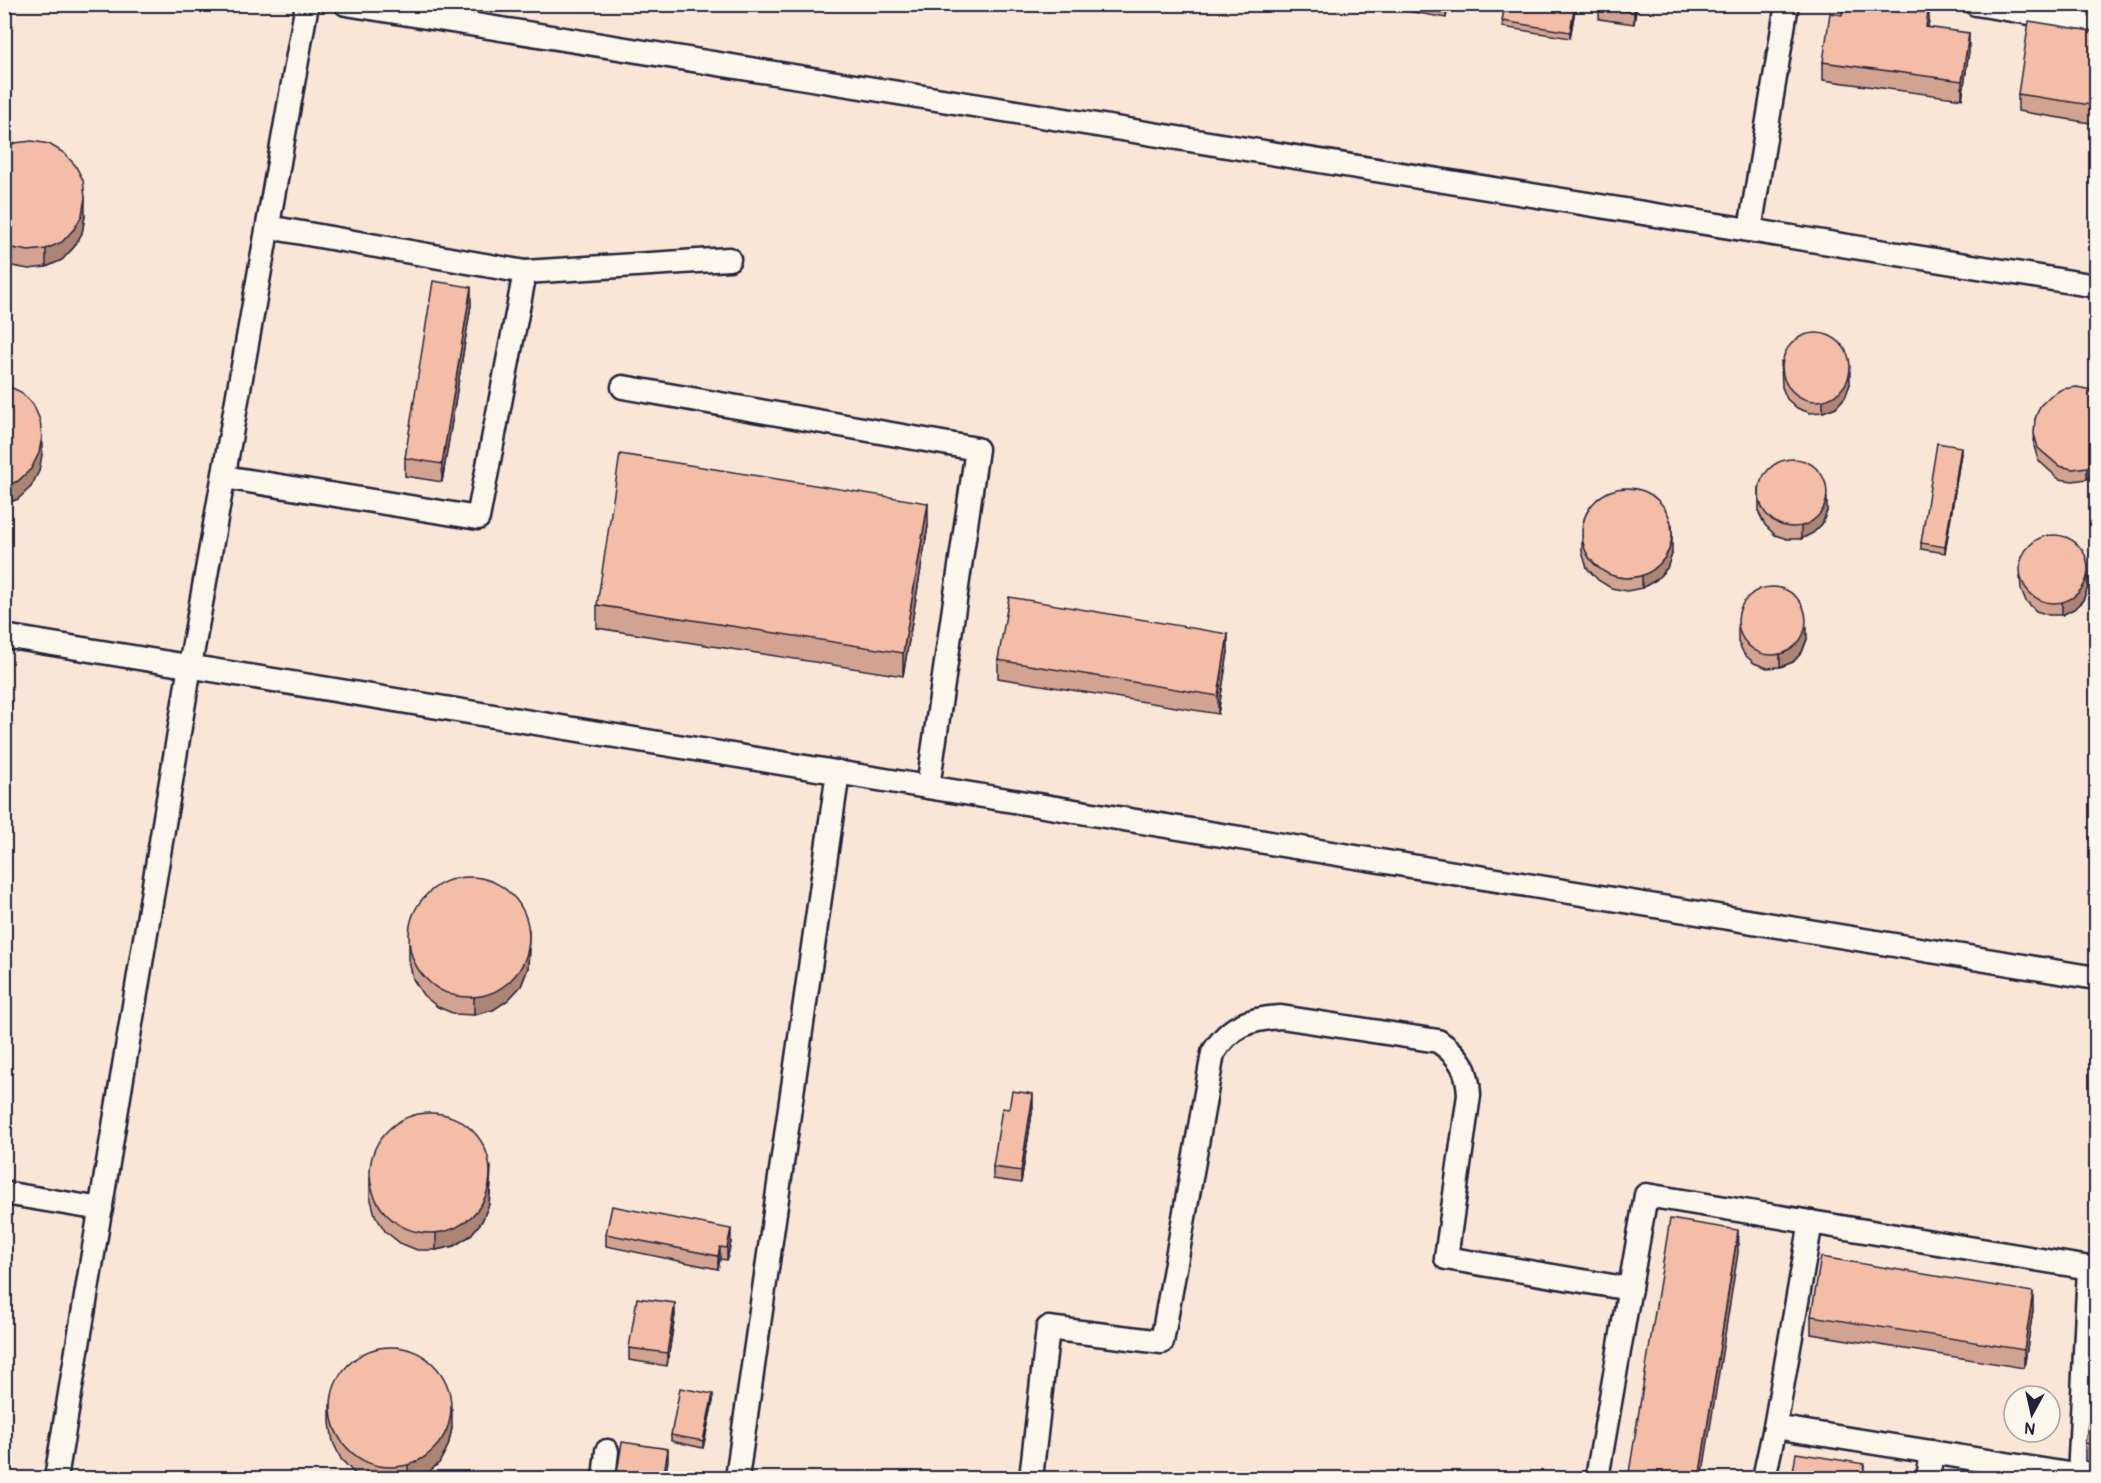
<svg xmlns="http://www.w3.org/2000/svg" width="2101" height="1483" viewBox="0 0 2101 1483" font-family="Pangolin,sans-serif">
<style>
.built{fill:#f9e6d7;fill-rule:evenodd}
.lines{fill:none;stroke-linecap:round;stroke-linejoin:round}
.lane-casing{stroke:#22223b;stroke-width:27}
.lane{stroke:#fbf7ec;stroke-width:22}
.wall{fill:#d2a390;stroke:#22223b;stroke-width:1.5}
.shaded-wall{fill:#ab8475;stroke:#22223b;stroke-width:1.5}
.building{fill:#f4bda7;stroke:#22223b;stroke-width:1.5}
</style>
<rect width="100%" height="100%" fill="#fbf7ec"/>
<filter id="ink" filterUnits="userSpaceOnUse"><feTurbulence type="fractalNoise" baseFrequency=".0167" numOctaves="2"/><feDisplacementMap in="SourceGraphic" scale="12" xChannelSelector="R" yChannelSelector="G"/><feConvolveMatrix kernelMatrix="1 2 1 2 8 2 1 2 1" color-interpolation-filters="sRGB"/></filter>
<g filter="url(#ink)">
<path class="built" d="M 5,5 L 2096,5 L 2096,1478 L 5,1478 ZM 2014,1396 L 2050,1396 L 2050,1432 L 2014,1432 Z"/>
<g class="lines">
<g class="lane-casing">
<g id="lane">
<path d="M 346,4 L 2096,286"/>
<path d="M 1976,4 L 2096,24"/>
<path d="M 1750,230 L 1787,4"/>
<path d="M 525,272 L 729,259"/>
<path d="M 623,387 L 977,449 L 928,787"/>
<path d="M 224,477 L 478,518 L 525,272 L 268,227"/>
<path d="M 4,636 L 2096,978"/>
<path d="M 4,1193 L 101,1209"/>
<path d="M 1811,1222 L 1775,1427 L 2093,1478"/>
<path d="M 56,1478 L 190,666 L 307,4"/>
<path d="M 604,1478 L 607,1451"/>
<path d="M 737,1478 L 838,772"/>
<path d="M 1031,1478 L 1048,1328 L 1162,1342 L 1213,1053 C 1230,1025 1249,1019 1281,1017 L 1438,1041 C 1460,1056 1468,1069 1469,1095 L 1446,1258 L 1630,1289"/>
<path d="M 1597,1478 L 1646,1195 L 2096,1269"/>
<path d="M 1764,1478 L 1775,1427"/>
<path d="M 1928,1478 L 1932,1452"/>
<path d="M 2079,1478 L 2089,1268"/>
</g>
</g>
<use href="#lane" class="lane"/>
</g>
<g class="wall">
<path d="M 1367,4 L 1448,4 L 1446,18 Z"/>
<path d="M 1505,4 L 1576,4 L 1570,38 L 1502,27 Z"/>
<path d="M 1599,4 L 1637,4 L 1634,24 L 1599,19 Z"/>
<path d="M 1842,15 L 1929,20 L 1928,27 L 1969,51 L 1962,99 L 1823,80 L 1823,62 Z"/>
<path d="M 2097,32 L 2097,124 L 2018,111 L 2018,94 Z"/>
<path d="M 4,148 L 85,216 L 82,233 L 74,247 L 62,260 L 46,267 L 29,269 L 12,266 L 4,262 Z"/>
<path d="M 471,305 L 442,482 L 405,476 L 405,458 Z"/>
<path d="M 1781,361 L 1850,384 L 1845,397 L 1836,407 L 1823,412 L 1810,413 L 1797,408 L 1787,399 L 1782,387 Z"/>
<path d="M 2097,394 L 2097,475 L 2087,479 L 2073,481 L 2059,479 L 2038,460 L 2034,446 L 2035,419 Z"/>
<path d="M 1961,453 L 1945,553 L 1921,549 L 1921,543 Z"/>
<path d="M 1759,487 L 1827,511 L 1822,524 L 1813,533 L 1801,539 L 1787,539 L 1775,535 L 1765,525 L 1759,513 Z"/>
<path d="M 928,526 L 903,676 L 597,628 L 597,605 Z"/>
<path d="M 1582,540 L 1672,554 L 1667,568 L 1656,580 L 1642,588 L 1627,591 L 1611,588 L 1598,580 L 1587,568 L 1582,552 Z"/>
<path d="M 2020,576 L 2088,587 L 2083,600 L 2074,609 L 2062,615 L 2049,615 L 2036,611 L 2026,601 L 2021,589 Z"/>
<path d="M 1738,628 L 1807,639 L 1802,652 L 1793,662 L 1780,667 L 1767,668 L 1754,663 L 1744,654 L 1738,642 Z"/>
<path d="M 1228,652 L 1218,714 L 998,678 L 998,660 Z"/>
<path d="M 409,943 L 529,949 L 528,968 L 521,986 L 508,1000 L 493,1010 L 474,1015 L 455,1014 L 438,1007 L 423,995 L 413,979 L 409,961 Z"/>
<path d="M 1033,1107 L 1021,1183 L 993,1179 L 993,1167 L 1009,1109 Z"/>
<path d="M 370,1178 L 491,1185 L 489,1204 L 482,1221 L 470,1236 L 454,1246 L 436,1250 L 417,1250 L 400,1243 L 385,1231 L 375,1215 L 370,1196 Z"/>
<path d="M 606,1234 L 731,1242 L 727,1260 L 720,1259 L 718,1269 L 606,1246 Z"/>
<path d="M 2033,1310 L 2024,1368 L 1811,1334 L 1811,1316 Z"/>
<path d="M 675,1315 L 667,1366 L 629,1360 L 629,1348 Z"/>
<path d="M 2097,1372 L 2097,1463 L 2085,1461 L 2085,1443 Z"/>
<path d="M 713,1401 L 703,1448 L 671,1441 L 671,1435 Z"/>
<path d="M 330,1405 L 452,1428 L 448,1446 L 439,1463 L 425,1475 L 418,1479 L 364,1479 L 354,1473 L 341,1459 L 333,1442 L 330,1423 Z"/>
</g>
<g class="shaded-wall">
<path d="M 1446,4 L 1448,4 L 1446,18 Z"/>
<path d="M 1575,4 L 1576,4 L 1570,38 L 1570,32 Z"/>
<path d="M 1635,4 L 1637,4 L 1634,24 L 1634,12 Z"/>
<path d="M 1929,4 L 1929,20 L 1926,45 L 1926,27 Z"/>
<path d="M 1969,33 L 1969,51 L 1962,99 L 1962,81 Z"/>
<path d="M 85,198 L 85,216 L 82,233 L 74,247 L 62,260 L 46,267 L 46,249 Z"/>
<path d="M 471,287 L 471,305 L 442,482 L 442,464 Z"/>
<path d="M 1850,372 L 1850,384 L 1845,397 L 1836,407 L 1823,412 L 1823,400 Z"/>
<path d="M 42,437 L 42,455 L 39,471 L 31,487 L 18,499 L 4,505 L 4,487 Z"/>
<path d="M 1961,447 L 1961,453 L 1945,553 L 1945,547 Z"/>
<path d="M 2097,462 L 2097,475 L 2087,479 L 2087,467 Z"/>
<path d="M 1827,499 L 1827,511 L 1822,524 L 1813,533 L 1801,539 L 1801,527 Z"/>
<path d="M 928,503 L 928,526 L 903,676 L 903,653 Z"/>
<path d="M 1672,526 L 1672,554 L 1667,568 L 1656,580 L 1642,588 L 1642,576 Z"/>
<path d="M 2088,575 L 2088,587 L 2083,600 L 2074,609 L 2062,615 L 2062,603 Z"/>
<path d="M 1807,627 L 1807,639 L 1802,652 L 1793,662 L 1780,667 L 1780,655 Z"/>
<path d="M 1228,634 L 1228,652 L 1218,714 L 1218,696 Z"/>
<path d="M 529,931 L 528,968 L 521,986 L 508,1000 L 493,1010 L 474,1015 L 474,997 Z"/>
<path d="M 1033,1094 L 1033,1107 L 1021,1183 L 1021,1171 Z"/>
<path d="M 491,1167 L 489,1204 L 482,1221 L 470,1236 L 454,1246 L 436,1250 L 436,1232 Z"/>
<path d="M 731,1229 L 731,1242 L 727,1260 L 727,1248 Z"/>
<path d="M 1738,1230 L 1738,1253 L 1702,1479 L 1699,1479 Z"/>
<path d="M 720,1247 L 720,1259 L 718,1269 L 718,1256 Z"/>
<path d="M 2033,1292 L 2033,1310 L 2024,1368 L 2024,1350 Z"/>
<path d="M 675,1303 L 675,1315 L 667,1366 L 667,1353 Z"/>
<path d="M 713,1394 L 713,1401 L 703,1448 L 703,1441 Z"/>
<path d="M 452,1410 L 452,1428 L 448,1446 L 439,1463 L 425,1475 L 418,1479 L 408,1479 L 408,1465 Z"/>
<path d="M 668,1449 L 668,1461 L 665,1479 L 663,1479 Z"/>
<path d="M 1865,1464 L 1865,1479 L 1862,1479 Z"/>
</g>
<g class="building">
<path d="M 1505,4 L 1575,4 L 1570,32 L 1502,21 Z"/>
<path d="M 1599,4 L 1635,4 L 1634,12 L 1599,7 Z"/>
<path d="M 1843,4 L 1929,4 L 1926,27 L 1969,33 L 1962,81 L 1823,62 L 1830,13 L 1842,15 Z"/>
<path d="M 2029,21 L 2097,32 L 2097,106 L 2018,94 Z"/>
<path d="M 32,141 L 49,144 L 64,153 L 75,165 L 83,180 L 85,198 L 82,215 L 74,229 L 62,242 L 46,249 L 29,251 L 12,248 L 4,244 L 4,148 L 15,143 Z"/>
<path d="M 433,281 L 471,287 L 442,464 L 405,458 Z"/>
<circle cx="1816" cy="367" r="34"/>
<path d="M 4,384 L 21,392 L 33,404 L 40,420 L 42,437 L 39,453 L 31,469 L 18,481 L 4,487 Z"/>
<path d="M 2077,387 L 2091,390 L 2097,394 L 2097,462 L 2087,467 L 2073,469 L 2059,466 L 2038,448 L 2034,434 L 2035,419 L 2040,406 L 2050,396 L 2062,389 Z"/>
<path d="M 1937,443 L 1961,447 L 1945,547 L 1921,543 Z"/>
<path d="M 620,454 L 928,503 L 903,653 L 597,605 Z"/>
<circle cx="1793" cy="493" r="34"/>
<circle cx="1627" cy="533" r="45"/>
<circle cx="2054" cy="569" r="34"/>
<circle cx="1772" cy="621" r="34"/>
<path d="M 1009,597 L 1228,634 L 1218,696 L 998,660 Z"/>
<circle cx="469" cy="937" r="60"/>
<path d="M 1012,1091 L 1033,1094 L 1021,1171 L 993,1167 L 1002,1108 L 1009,1109 Z"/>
<circle cx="430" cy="1173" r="60"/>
<path d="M 612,1206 L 731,1229 L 727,1248 L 720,1247 L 718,1256 L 606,1234 Z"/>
<path d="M 1670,1219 L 1738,1230 L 1699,1479 L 1628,1479 Z"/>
<path d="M 1821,1257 L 2033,1292 L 2024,1350 L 1811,1316 Z"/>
<path d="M 637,1298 L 675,1303 L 667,1353 L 629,1348 Z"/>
<circle cx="391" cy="1407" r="60"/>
<path d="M 2097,1372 L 2097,1445 L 2085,1443 Z"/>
<path d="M 680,1388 L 713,1394 L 703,1441 L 671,1435 Z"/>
<path d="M 622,1442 L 668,1449 L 663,1479 L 616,1479 Z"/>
<path d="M 1796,1453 L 1865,1464 L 1862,1479 L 1792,1479 Z"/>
</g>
</g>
<rect width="2101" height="1483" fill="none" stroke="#fbf7ec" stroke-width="24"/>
<rect x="12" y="12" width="2077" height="1459" fill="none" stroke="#22223b" stroke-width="2" filter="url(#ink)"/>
<g transform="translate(2032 1414) rotate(188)"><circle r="28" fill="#fbf7ec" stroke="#a4a2a5" stroke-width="1.5"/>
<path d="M0-4.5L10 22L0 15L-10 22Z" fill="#22223b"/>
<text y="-9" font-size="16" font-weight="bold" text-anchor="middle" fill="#22223b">N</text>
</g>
</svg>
